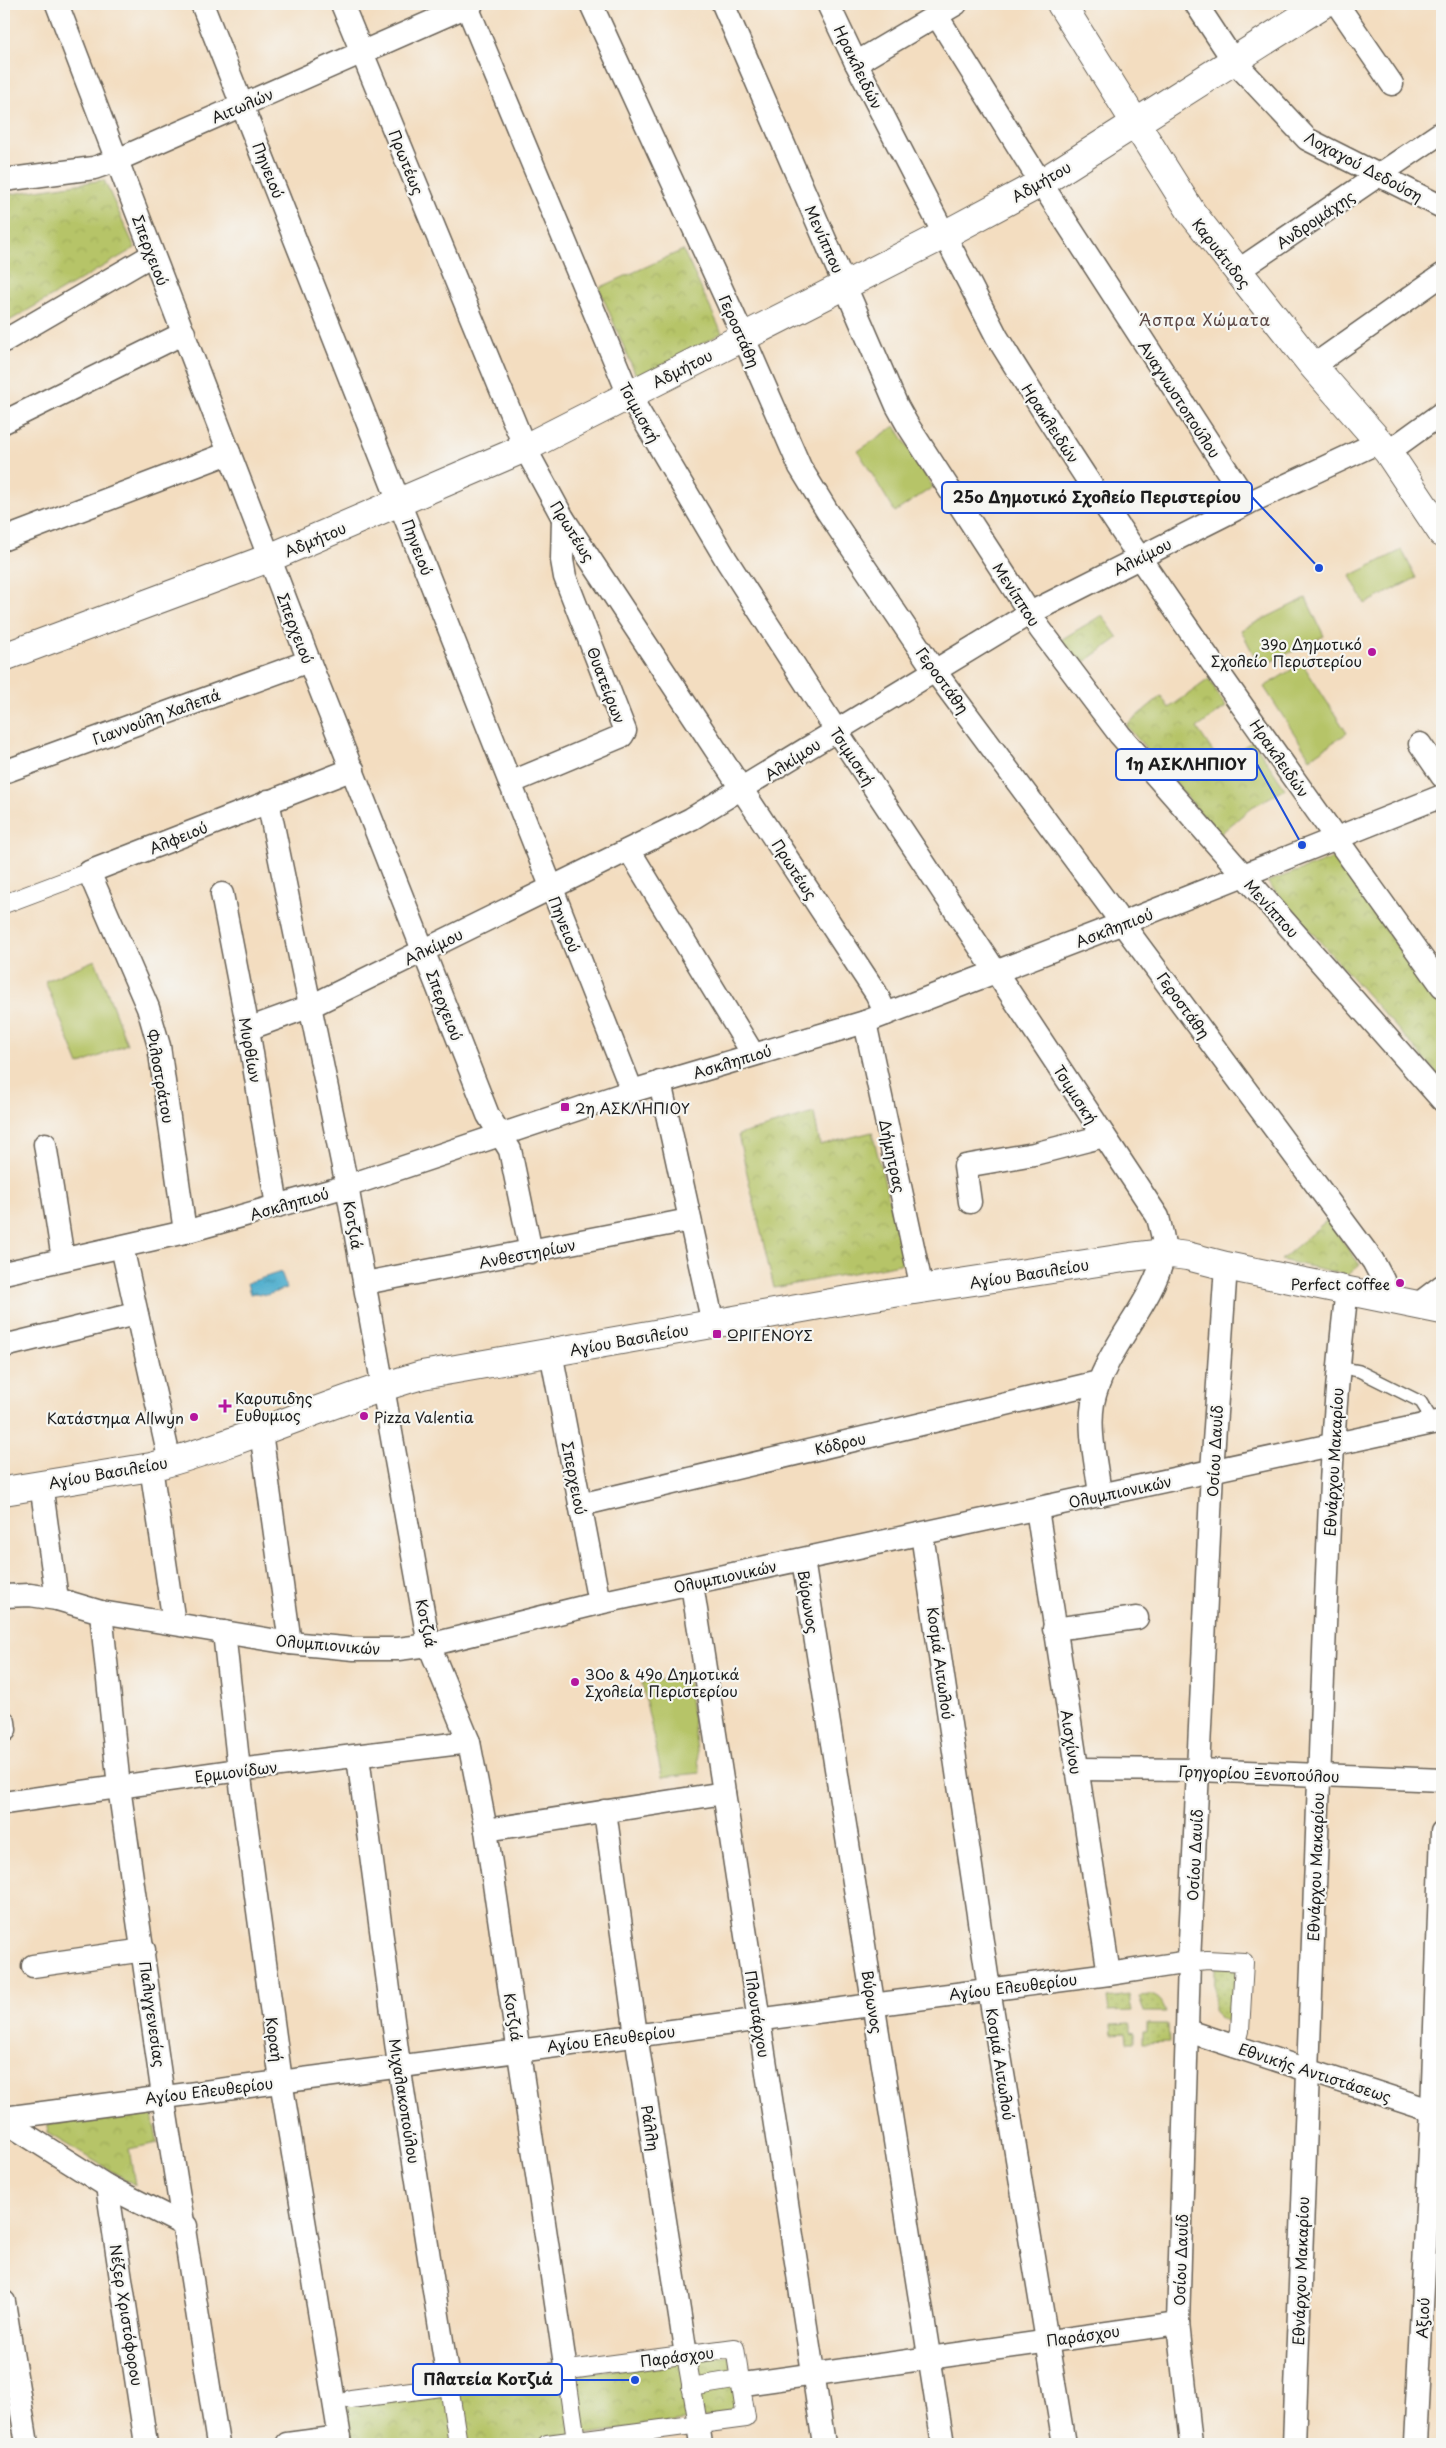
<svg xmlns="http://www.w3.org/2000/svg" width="1446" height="2448" viewBox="0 0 1446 2448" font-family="'Playpen Sans',sans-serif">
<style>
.grass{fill:url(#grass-dots);stroke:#697042}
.park{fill:url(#park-crowns);stroke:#697042}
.garden{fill:#b6c467;stroke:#697042}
.water{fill:url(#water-ripples);stroke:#366574}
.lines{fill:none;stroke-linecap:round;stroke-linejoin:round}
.service-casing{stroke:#676055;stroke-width:14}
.pedestrian-casing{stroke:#676055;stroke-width:20}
.minor-casing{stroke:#676055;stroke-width:25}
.tertiary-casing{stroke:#676055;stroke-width:30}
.service{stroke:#fff;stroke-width:11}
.pedestrian{stroke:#fff;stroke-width:18}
.minor{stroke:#fff;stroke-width:22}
.tertiary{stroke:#fff;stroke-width:28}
.poi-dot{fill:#b5179e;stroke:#f6f6f2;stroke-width:2}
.labels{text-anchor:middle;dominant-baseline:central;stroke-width:4.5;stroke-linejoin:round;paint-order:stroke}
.street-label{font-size:15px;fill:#1c1c1c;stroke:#f6f6f2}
.poi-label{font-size:15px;fill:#1c1c1c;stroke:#f6f6f2;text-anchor:start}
.neighbourhood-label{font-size:16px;letter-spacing:1px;fill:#5c4845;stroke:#f6f6f2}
.leader{fill:none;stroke:#1d4ed8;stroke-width:2}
.callout-dot{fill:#1d4ed8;stroke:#f6f6f2;stroke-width:2}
.callout{fill:#f6f6f2;stroke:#1d4ed8;stroke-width:2}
.callout-label{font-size:16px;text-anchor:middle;font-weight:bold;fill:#1c1c1c}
</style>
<defs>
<pattern id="grass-dots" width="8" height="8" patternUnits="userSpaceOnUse" patternTransform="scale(1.25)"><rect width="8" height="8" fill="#b6c467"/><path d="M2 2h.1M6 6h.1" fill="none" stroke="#9ca859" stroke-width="1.8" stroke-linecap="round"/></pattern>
<pattern id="park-crowns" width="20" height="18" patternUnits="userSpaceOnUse" patternTransform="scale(1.25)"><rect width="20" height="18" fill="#b6c467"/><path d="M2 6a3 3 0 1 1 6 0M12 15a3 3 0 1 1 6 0" fill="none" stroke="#9ca859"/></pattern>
<pattern id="water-ripples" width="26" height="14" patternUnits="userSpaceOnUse" patternTransform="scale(1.25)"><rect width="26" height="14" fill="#4faecd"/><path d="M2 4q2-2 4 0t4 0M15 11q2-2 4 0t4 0" fill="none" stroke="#418da6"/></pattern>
</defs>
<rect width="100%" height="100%" fill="#f6f6f2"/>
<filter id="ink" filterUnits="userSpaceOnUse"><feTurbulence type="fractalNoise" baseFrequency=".02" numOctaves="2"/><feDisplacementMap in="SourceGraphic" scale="10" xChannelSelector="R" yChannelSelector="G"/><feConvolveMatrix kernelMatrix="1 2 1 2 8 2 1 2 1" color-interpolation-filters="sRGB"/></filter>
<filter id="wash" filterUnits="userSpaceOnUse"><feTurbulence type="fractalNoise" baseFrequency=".0096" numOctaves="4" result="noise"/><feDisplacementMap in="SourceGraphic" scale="20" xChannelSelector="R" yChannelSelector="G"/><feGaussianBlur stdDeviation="1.12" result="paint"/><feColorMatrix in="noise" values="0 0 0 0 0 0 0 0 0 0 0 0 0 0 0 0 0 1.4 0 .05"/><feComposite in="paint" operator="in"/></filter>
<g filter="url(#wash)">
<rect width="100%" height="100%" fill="#f3ddc0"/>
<g class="grass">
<path d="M 1215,1967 L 1236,1967 L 1234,2024 L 1219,2018 L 1214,2009 Z"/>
<path d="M 1129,1995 L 1132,2011 L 1109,2012 L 1107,1998 Z"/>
<path d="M 1150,1995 C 1160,1997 1163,2003 1166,2012 L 1144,2012 L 1139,1996 Z"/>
<path d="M 1131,2023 L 1131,2032 L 1135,2033 L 1135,2042 L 1127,2042 L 1126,2033 L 1112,2034 L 1111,2024 Z"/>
<path d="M 1147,2024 L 1168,2024 L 1169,2042 L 1143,2043 L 1143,2032 L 1147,2032 Z"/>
</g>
<g class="park">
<path d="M 104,180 L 135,248 L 4,324 L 4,195 Z"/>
<path d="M 683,250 L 722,333 L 637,378 L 599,288 Z"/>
<path d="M 1102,615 L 1118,638 L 1079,666 L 1059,641 Z"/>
<path d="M 1209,679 L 1226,707 L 1197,728 L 1220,762 L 1253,741 L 1285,789 L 1252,807 L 1219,835 L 1126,725 L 1161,696 L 1169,708 Z"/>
<path d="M 1334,858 L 1442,1009 L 1442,1079 L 1267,882 Z"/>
<path d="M 814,1113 L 820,1145 L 872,1132 L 905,1263 L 774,1288 L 738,1135 Z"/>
<path d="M 1327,1220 L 1360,1265 L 1348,1275 L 1281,1260 Z"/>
<path d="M 151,2110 L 158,2143 L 129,2149 L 135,2185 L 47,2133 L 48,2124 Z"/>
<path d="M 729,2355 L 740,2413 L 517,2444 L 350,2444 L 344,2405 Z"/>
</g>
<g class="garden">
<path d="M 895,426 L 933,487 L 895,512 L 858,451 Z"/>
<path d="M 1402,550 L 1416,578 L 1365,604 L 1350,576 Z"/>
<path d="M 1306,598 L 1324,636 L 1260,667 L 1241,630 Z"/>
<path d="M 1302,663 L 1347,733 L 1310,758 L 1264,687 Z"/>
<path d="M 95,960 L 127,1044 L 79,1065 L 45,981 Z"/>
<path d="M 687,1676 L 700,1773 L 662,1777 L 642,1683 Z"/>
</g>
<path class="water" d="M 281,1272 L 287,1288 L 267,1295 L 256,1293 L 250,1294 L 247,1283 Z"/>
</g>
<g filter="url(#ink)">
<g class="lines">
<g class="service-casing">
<path id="service" d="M 1338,1367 L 1359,1371 L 1421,1402 L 1434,1423"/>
</g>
<g class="pedestrian-casing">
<g id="pedestrian">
<path d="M 4,904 L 89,872"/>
<path d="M 1189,1962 L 1207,1960 L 1244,1962 L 1240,2031 L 1236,2046"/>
<path d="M 686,2355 L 698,2424"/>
<path d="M 566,2371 L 576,2440"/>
<path d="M 449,2386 L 458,2444"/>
<path d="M 691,2387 L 740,2379 L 750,2382"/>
<path d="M 351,2399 L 735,2348 L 746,2418 L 547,2444"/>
</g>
</g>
<g class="minor-casing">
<g id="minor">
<path d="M 57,4 L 309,661 L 488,1115 L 510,1150 L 531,1252"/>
<path d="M 202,4 L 632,1091"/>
<path d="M 342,4 L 525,448 L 563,518 L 876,993 L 886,1014"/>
<path d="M 466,4 L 629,395 L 727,561 L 836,730 L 1158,1217 C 1160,1227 1166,1244 1164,1255 C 1151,1308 1104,1349 1093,1403 C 1088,1433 1097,1466 1100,1495"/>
<path d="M 591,4 L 739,327 L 800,467 L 827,511 L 934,670 L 1373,1261 L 1383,1280 L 1388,1299"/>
<path d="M 723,4 L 897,406 L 907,424 L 1040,629 L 1120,735 L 1442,1100"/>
<path d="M 828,4 L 856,63 L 997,337 C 1134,561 1290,773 1442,986"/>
<path d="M 1196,4 L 1233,60 L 1307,139 L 1442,207"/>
<path d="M 1337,4 L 1392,84"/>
<path d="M 937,16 L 1041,183 L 1248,503"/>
<path d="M 856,63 L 956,4"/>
<path d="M 4,180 L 94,168 L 117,160 L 472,4"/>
<path d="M 1236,272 L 1442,132"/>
<path d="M 4,341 L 152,255"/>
<path d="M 1313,366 L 1442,275"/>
<path d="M 4,422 L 184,333"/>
<path d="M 1388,452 L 1442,413"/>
<path d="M 4,539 L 229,453"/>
<path d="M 1420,744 L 1442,776"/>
<path d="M 4,772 L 309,661"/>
<path d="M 510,783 L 622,736 L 625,731 L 565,577 L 562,560 L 563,518"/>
<path d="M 268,801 L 347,1186 L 429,1645 L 469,1742 L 486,1830 L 566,2371"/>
<path d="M 629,850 L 753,1054"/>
<path d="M 222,894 L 248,1029 L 277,1206"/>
<path d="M 865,1022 L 922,1289"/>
<path d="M 248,1029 L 311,1006 L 691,819 L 1030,613 L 1248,503 L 1379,442"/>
<path d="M 660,1082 L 713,1324"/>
<path d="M 45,1144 L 63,1259"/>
<path d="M 970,1202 L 965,1166 L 1034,1154 L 1104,1136"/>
<path d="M 185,1232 L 159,1046 L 148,1008 L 89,872 L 353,769"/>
<path d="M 122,1247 L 170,1462"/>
<path d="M 4,1273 L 185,1232 L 347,1186 L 632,1091 L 865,1022 L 1123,923 L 1442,796"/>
<path d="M 365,1283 L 689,1220"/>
<path d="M 1417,1305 L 1442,1286"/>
<path d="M 4,1346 L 135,1314"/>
<path d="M 551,1352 L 599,1603"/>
<path d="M 261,1432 L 290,1643"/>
<path d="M 151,1467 L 174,1623"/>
<path d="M 41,1484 L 57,1599"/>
<path d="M 580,1505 L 1099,1382"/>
<path d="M 1037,1509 L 1109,1974"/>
<path d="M 922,1534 L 989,1989 L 1064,2444"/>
<path d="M 803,1560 L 943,2444"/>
<path d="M 692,1584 L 824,2444"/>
<path d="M 4,1596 L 30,1595 L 57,1599 L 101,1612 L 290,1643 L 354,1649 L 398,1649 L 429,1645 L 599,1603 L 1442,1421"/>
<path d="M 101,1612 L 119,1787 L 163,2096 L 218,2444"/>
<path d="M 1054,1629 L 1137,1618"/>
<path d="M 224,1632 L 239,1770 L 281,2081 L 341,2444"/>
<path d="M 4,1722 L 5,1730"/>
<path d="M 358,1757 L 399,2065 L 449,2386"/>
<path d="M 1076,1769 L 1199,1770 L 1442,1780"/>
<path d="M 4,1803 L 239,1770 L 469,1742"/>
<path d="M 605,1811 L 636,2035 L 686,2355"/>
<path d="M 486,1830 L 724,1793"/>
<path d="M 33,1966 L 144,1950"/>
<path d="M 1188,2031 L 1442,2114"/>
<path d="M 4,2118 L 1109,1974 L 1189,1962"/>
<path d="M 4,2121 L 107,2186 L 186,2226"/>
<path d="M 107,2186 L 146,2444"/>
<path d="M 4,2302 L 27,2444"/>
<path d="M 751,2383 L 1178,2323"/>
<path d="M 698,2424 L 701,2444"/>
<path d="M 576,2440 L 576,2444"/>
<path d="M 287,2444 L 340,2437"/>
<path d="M 1191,2444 L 1178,2323 L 1189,1962 L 1212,1471 L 1226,1266"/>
<path d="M 1294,2444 C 1303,2197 1311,1949 1322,1701 C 1328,1564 1330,1426 1347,1290"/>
<path d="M 1415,2444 L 1432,2110 L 1442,1832"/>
</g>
</g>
<g class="tertiary-casing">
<g id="tertiary">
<path d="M 1061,4 L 1192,213 L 1313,366 L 1388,452 L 1442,533"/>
<path d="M 4,657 L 269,558 L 525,448 L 944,235 L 1041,183 L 1323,4"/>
<path d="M 4,1491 L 151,1467 C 243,1443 330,1401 422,1375 L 848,1300 L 1131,1257 L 1164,1253 L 1187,1256 L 1226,1266 L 1442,1310"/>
</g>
</g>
<use href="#service" class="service"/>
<use href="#pedestrian" class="pedestrian"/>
<use href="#minor" class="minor"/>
<use href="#tertiary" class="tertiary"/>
</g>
</g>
<g class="poi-dot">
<circle cx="1372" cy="652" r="5"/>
<rect x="560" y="1102" width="10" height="10" rx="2.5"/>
<circle cx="1400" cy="1283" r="5"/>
<rect x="712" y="1329" width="10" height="10" rx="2.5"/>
<path d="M222.5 1398.5h5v5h5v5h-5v5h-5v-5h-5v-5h5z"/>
<circle cx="364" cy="1416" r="5"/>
<circle cx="194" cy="1417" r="5"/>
<circle cx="575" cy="1682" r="5"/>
</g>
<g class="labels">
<g class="street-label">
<text transform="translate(859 67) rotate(64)">Ηρακλειδών</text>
<text transform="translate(242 105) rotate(-23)">Αιτωλών</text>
<text transform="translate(407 162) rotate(68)">Πρωτέως</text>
<text transform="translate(1364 166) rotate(28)">Λοχαγού Δεδούση</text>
<text transform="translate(269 170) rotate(68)">Πηνειού</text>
<text transform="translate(1041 181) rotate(-30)">Αδμήτου</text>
<text transform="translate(1315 219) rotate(-34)">Ανδρομάχης</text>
<text transform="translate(825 239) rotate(66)">Μενίππου</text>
<text transform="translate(151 250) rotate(69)">Σπερχειού</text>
<text transform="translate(1222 253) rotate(52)">Καρυάτιδος</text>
<text transform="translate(740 331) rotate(66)">Γεροστάθη</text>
<text transform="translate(682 368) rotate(-27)">Αδμήτου</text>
<text transform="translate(1180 399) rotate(57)">Αναγνωστοπούλου</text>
<text transform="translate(640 412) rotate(61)">Τσιμισκή</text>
<text transform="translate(1051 423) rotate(57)">Ηρακλειδών</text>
<text transform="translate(573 531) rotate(58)">Πρωτέως</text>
<text transform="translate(315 539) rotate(-23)">Αδμήτου</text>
<text transform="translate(418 547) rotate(69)">Πηνειού</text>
<text transform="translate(1142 556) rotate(-27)">Αλκίμου</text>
<text transform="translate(1017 594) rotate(57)">Μενίππου</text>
<text transform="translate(296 628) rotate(69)">Σπερχειού</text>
<text transform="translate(943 680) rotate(54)">Γεροστάθη</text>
<text transform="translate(607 685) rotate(69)">Θυατείρων</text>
<text transform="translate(156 716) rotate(-20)">Γιαννούλη Χαλεπά</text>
<text transform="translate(853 756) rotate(56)">Τσιμισκή</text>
<text transform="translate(1280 758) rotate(55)">Ηρακλειδών</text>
<text transform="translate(792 759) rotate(-33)">Αλκίμου</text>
<text transform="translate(178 837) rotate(-22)">Αλφειού</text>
<text transform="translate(795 869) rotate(57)">Πρωτέως</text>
<text transform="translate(1272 908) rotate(48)">Μενίππου</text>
<text transform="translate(565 924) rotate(68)">Πηνειού</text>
<text transform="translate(1114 927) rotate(-21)">Ασκληπιού</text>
<text transform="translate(433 946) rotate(-26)">Αλκίμου</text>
<text transform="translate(445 1005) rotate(69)">Σπερχειού</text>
<text transform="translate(1184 1005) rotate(54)">Γεροστάθη</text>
<text transform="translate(251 1050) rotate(80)">Μυρθίων</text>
<text transform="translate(732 1061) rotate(-17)">Ασκληπιού</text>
<text transform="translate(161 1076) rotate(80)">Φιλοστράτου</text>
<text transform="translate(1076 1094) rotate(57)">Τσιμισκή</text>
<text transform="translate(893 1156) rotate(78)">Δήμητρας</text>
<text transform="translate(289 1203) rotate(-16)">Ασκληπιού</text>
<text transform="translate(354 1225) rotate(80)">Κοτζιά</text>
<text transform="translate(527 1253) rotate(-11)">Ανθεστηρίων</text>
<text transform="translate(1029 1273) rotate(-9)">Αγίου Βασιλείου</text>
<text transform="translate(629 1339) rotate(-10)">Αγίου Βασιλείου</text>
<text transform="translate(840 1443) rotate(-13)">Κόδρου</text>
<text transform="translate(1214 1451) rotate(-87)">Οσίου Δαυίδ</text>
<text transform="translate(1333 1462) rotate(-87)">Εθνάρχου Μακαρίου</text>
<text transform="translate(108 1472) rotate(-10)">Αγίου Βασιλείου</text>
<text transform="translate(575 1478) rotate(79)">Σπερχειού</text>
<text transform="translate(1120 1491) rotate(-12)">Ολυμπιονικών</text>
<text transform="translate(725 1576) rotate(-12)">Ολυμπιονικών</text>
<text transform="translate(809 1602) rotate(81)">Βύρωνος</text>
<text transform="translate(427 1623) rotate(78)">Κοτζιά</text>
<text transform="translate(328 1644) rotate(5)">Ολυμπιονικών</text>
<text transform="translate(941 1663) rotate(82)">Κοσμά Αιτωλού</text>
<text transform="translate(1072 1742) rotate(81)">Αισχίνου</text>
<text transform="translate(236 1771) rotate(-7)">Ερμιονίδων</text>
<text transform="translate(1259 1773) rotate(2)">Γρηγορίου Ξενοπούλου</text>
<text transform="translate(1194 1855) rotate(-87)">Οσίου Δαυίδ</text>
<text transform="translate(1315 1867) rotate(-88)">Εθνάρχου Μακαρίου</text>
<text transform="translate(1013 1986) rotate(-7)">Αγίου Ελευθερίου</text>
<text transform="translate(873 2002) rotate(81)">Βύρωνος</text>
<text transform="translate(153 2014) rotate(82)">Παλιγγενεσίας</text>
<text transform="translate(758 2014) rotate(81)">Πλουτάρχου</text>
<text transform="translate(514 2017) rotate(81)">Κοτζιά</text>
<text transform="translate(611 2038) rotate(-7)">Αγίου Ελευθερίου</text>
<text transform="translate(275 2039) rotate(82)">Κοραή</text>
<text transform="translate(1001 2064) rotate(81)">Κοσμά Αιτωλού</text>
<text transform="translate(1315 2072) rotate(18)">Εθνικής Αντιστάσεως</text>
<text transform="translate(209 2090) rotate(-7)">Αγίου Ελευθερίου</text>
<text transform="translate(405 2101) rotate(81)">Μιχαλακοπούλου</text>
<text transform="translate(651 2128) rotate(81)">Ράλλη</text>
<text transform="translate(1180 2260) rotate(-88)">Οσίου Δαυίδ</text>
<text transform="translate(1300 2271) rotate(-88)">Εθνάρχου Μακαρίου</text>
<text transform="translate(127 2315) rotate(81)">Nέζερ Χριστόφορου</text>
<text transform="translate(1422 2318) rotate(-87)">Αξιού</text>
<text transform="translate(1083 2335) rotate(-8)">Παράσχου</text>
<text transform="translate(677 2356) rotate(-7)">Παράσχου</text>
</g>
<g class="poi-label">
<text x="1362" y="643" text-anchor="end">39ο Δημοτικό<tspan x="1362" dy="17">Σχολείο Περιστερίου</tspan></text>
<text x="575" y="1107">2η ΑΣΚΛΗΠΙΟΥ</text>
<text x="1390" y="1283" text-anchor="end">Perfect coffee</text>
<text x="727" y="1334">ΩΡΙΓΕΝΟΥΣ</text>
<text x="235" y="1397">Καρυπιδης<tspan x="235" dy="17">Ευθυμιος</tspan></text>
<text x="374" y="1416">Pizza Valentia</text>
<text x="184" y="1417" text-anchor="end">Κατάστημα Allwyn</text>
<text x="585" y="1673">30ο &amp; 49ο Δημοτικά<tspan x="585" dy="17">Σχολεία Περιστερίου</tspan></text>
</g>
<g class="neighbourhood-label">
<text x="1205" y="319">Άσπρα Χώματα</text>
</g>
</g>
<path class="leader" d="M1319 568L1252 497M1302 845L1257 764M635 2380L562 2380"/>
<g class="callout-dot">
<circle cx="1319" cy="568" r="5"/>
<circle cx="1302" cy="845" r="5"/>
<circle cx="635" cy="2380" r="5"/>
</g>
<g class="callout">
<rect x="942" y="482" width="310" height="31" rx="5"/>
<rect x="1116" y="749" width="141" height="31" rx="5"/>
<rect x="413" y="2364" width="149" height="31" rx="5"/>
</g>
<g class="callout-label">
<text x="1097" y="503">25ο Δημοτικό Σχολείο Περιστερίου</text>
<text x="1186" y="770">1η ΑΣΚΛΗΠΙΟΥ</text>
<text x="488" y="2385">Πλατεία Κοτζιά</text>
</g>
<rect width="1446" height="2448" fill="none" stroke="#f6f6f2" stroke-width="20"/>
</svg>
